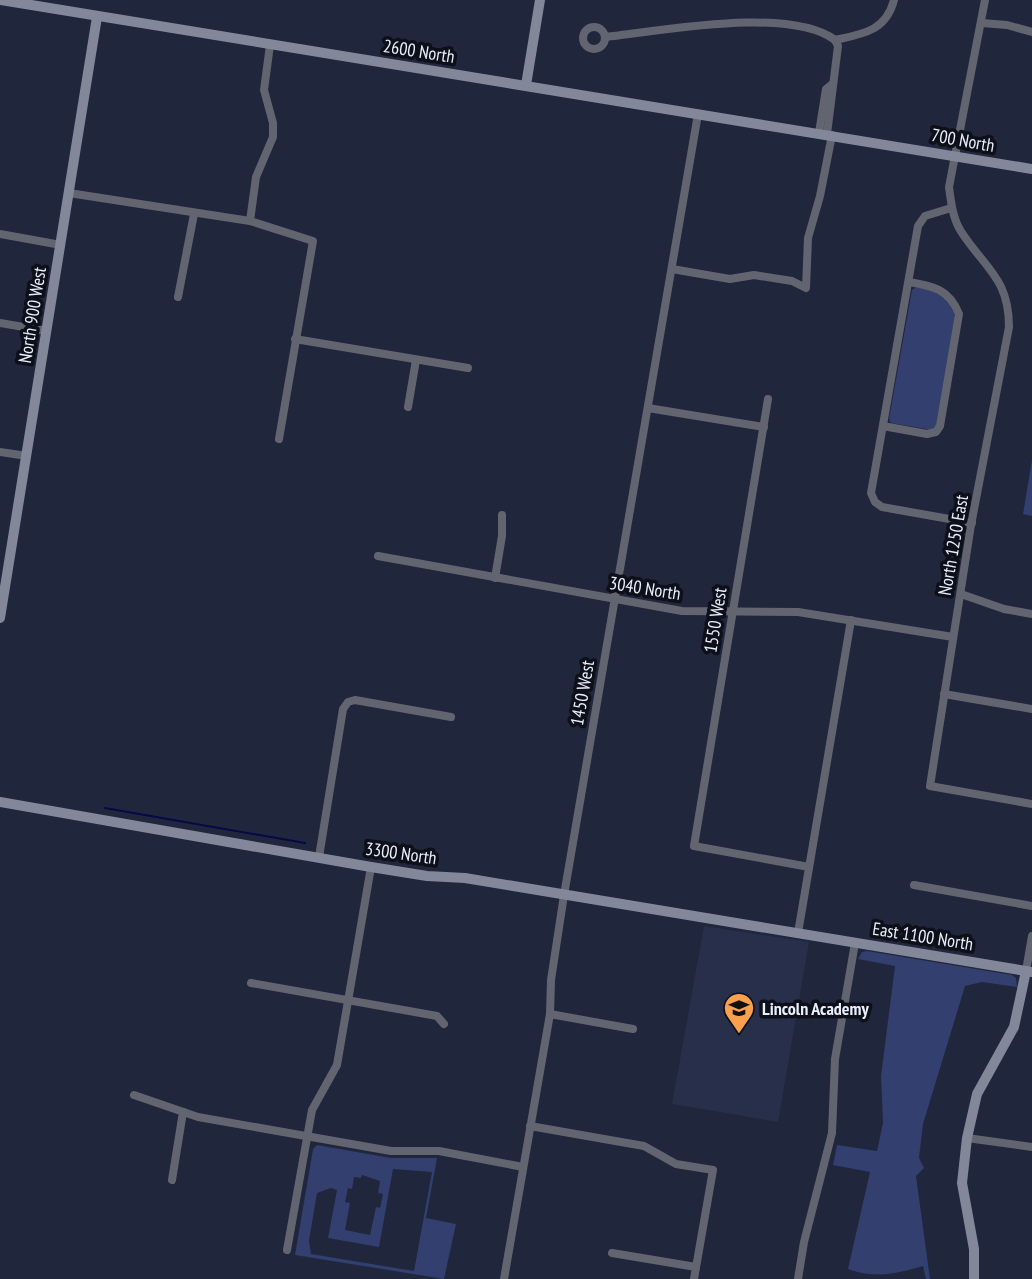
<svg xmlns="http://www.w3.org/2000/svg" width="1032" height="1279" viewBox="0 0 1032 1279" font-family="'PT Sans Narrow',sans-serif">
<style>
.built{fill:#272f4b}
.green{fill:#323f6f;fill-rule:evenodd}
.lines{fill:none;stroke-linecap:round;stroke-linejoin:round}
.stream{stroke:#080847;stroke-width:2}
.street{stroke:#626570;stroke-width:8}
.secondary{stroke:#82889a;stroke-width:10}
.labels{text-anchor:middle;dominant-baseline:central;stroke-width:7;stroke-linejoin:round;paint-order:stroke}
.street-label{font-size:18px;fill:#eaeffe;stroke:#0d1019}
.poi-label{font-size:18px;font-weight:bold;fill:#eaeffe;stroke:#0d1019;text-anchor:start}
</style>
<rect width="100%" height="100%" fill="#20263c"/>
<path class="built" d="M 704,926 L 809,942 L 778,1122 L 672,1104 Z"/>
<g class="green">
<path d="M 916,287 C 937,291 946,296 955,315 L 937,426 L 932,430 L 891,423 L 889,419 L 912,290 Z"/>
<path d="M 1032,460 L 1032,516 L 1023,514 Z"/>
<path d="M 867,951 L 1012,975 L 1016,978 L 1017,987 L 982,982 L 965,986 L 923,1124 L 919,1158 L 924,1168 L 916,1176 L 930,1279 L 926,1279 L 923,1266 C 896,1274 874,1279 848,1269 L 870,1172 L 833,1165 L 837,1145 L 877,1151 L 883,1123 L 881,1076 L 895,966 L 858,959 L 862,952 Z"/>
<path d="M 317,1145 L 391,1158 L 437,1158 L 426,1218 L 456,1224 L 444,1279 L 295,1255 L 313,1149 ZM 393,1169 L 432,1172 L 414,1271 L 311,1254 L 309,1241 L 317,1193 L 331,1188 L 337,1190 L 328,1238 L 379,1247 ZM 362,1175 L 380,1181 L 378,1193 L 383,1194 L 380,1208 L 376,1207 L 370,1235 L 345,1230 L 350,1203 L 345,1202 L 348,1188 L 352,1189 L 354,1177 L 361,1178 Z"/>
</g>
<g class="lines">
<path class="stream" d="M 105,808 L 305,843"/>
<g class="street">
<path d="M 985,0 L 949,187 C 951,203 953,220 962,233 C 986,269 1009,279 1009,327 L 971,525 L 930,786 L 1032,804"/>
<path d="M 982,23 L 1007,25 L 1032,32"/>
<circle cx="594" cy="38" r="11"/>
<path d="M 605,37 C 662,31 789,6 835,40"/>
<path d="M 835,40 C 863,34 886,31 894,0"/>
<path d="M 819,133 L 826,89 L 831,85"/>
<path d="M 827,134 L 838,46 L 835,40"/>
<path d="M 69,193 L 250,221 L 313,241 L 279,439"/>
<path d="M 951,208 L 925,216 L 918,226 L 871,493 L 875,502 L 882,507 L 972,523"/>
<path d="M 250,221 L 256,177 L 273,137 L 273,123 L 264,90 L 270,45"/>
<path d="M 0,234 L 61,245"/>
<path d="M 672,269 L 730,279 L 754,275 L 792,281 L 806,288 L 808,238 L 820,196 L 832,135"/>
<path d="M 178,297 L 194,214"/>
<path d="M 0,323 L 47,331"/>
<path d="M 295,339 L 468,368"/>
<path d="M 768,399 L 694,846 L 809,867"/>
<path d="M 408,407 L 416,360"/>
<path d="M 648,408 L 764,427"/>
<path d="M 883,426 L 927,434 L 936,432 L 940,426 L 959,314 C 949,289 933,286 909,282"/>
<path d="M 0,452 L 27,456"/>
<path d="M 378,556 L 682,611 L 798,612 L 953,637"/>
<path d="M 495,578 L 502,536 L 502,515"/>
<path d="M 961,594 L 1004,609 L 1032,614"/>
<path d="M 944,694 L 1032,709"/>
<path d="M 319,857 L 343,709 L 348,702 L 355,700 L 451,717"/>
<path d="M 914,885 L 1032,906"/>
<path d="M 798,933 L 851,620"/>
<path d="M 1026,971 L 1032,936"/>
<path d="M 251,983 L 437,1016 L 444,1024"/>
<path d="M 550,1014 L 633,1029"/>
<path d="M 134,1095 L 198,1117 L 391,1151 L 439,1151 L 523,1167"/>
<path d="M 530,1126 L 644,1146 L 676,1164 L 713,1170 L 694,1279"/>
<path d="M 967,1138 L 1032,1147"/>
<path d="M 172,1180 L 183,1112"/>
<path d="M 287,1250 L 312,1110 L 337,1065 L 371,867"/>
<path d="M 612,1253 L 696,1267"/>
<path d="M 504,1279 L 550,1014 L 551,980 L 564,895 L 698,114"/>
<path d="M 798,1279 L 804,1242 L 832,1133 L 835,1059 L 855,943"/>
</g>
<g class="secondary">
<path d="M 1,0 L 1032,169"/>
<path d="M 526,85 L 540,0"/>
<path d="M 0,618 L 97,17"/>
<path d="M 0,802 L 371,867 L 427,876 L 465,878 L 1032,972"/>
<path d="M 974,1279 L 974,1249 L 962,1183 L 967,1138 L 977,1094 L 1014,1027 L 1026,971"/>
</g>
</g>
<defs>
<g id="school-pin" transform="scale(1.575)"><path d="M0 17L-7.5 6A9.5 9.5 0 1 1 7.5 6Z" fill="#f9a04d" stroke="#0d1019"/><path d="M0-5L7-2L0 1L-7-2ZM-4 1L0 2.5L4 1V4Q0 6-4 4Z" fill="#111"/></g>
</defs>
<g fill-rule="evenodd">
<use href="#school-pin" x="739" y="1008"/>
</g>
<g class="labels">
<g class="street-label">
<text transform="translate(419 51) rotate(9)">2600 North</text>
<text transform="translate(963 140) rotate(10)">700 North</text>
<text transform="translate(32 315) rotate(-81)">North 900 West</text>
<text transform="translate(953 545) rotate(-80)">North 1250 East</text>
<text transform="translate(645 588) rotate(9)">3040 North</text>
<text transform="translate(715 620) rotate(-81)">1550 West</text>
<text transform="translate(582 693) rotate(-80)">1450 West</text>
<text transform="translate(401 853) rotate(8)">3300 North</text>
<text transform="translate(923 936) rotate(9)">East 1100 North</text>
</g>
<g class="poi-label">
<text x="762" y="1008">Lincoln Academy</text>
</g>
</g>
</svg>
